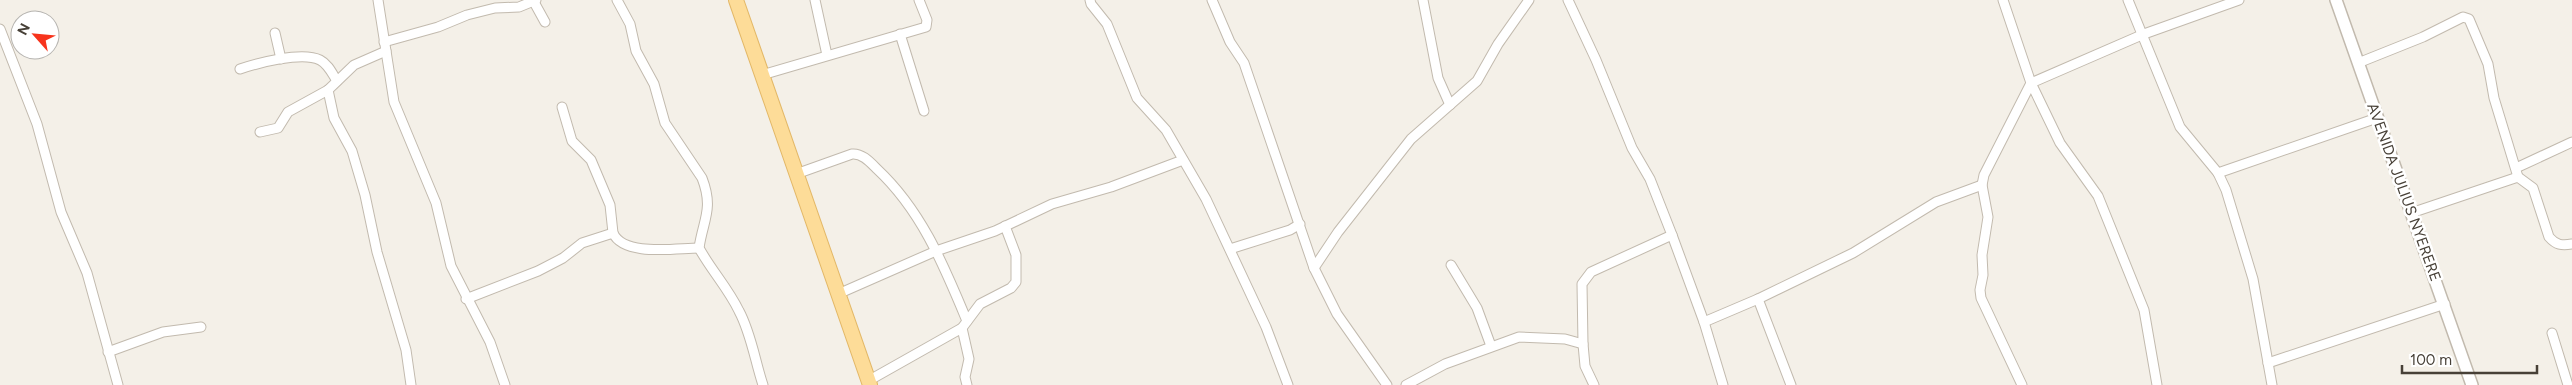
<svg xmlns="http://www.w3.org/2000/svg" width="2572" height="385" viewBox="0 0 2572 385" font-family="Figtree,sans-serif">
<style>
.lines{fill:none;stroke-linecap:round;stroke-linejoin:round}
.minor-casing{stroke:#c2baae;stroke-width:11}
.tertiary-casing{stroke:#c2baae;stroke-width:14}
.primary-casing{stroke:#e3b868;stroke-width:16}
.minor{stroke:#fff;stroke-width:9}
.tertiary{stroke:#fff;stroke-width:11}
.primary{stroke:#fddc98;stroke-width:14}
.labels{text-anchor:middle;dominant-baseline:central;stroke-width:5;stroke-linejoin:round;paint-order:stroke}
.street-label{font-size:15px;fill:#474037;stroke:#fff}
</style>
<rect width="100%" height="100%" fill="#f4f0e8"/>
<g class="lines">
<g class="minor-casing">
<g id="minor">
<path d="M 378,0 L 394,102 L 436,203 L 451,266 L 490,342 L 505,385"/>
<path d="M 617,0 L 630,24 L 636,51 L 654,84 L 665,123 L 702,178 C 714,209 703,220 699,248 C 711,270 728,288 739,311 C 751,333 755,361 763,385"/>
<path d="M 815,0 L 827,55"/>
<path d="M 1090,0 L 1091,4 L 1107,24 L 1137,98 L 1166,130 L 1206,199 L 1266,327 L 1288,385"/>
<path d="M 1212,0 L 1230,42 L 1244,63 L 1314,268 L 1337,314 L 1387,385"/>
<path d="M 1423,0 L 1438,78 L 1450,105"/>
<path d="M 1568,0 L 1596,60 L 1632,148 L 1650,179 L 1672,235 L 1591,272 L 1582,284 L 1583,344 L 1585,366 L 1594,385"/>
<path d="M 2003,0 L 2031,83 L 2060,143 L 2098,196 L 2144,310 L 2157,385"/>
<path d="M 2128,0 L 2180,127 L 2218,173"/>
<path d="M 534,2 L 545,22"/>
<path d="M 0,29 L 37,124 L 61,212 L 87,273 L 118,385"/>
<path d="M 275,33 L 281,59"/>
<path d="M 900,34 L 924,111"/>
<path d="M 384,42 L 438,27 L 467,15 L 495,8 L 519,7 L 536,0"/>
<path d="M 2358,63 L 2423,37 L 2463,17 L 2469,19 L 2488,64 L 2494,98 L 2518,177"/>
<path d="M 240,69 C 258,63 302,51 320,60 C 328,64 332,73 337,81"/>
<path d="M 762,75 L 926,27 L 927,20 L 919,0"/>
<path d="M 328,90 L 334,118 L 352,151 L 365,195 L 377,252 L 406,350 L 411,385"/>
<path d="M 562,107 L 572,141 L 591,160 L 610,205 L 613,233"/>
<path d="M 260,132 L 278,128 L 288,112 L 328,90 L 354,65 L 386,51"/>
<path d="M 2516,168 L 2572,142"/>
<path d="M 796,174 L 852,154 C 862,153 870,162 877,169 C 922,211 944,266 967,321"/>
<path d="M 2411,213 L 2518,177 L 2533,188 L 2549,237 C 2556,245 2562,246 2572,244"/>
<path d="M 1672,235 L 1704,322 L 1723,385"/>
<path d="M 1230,249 L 1290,230 L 1300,224"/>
<path d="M 1451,265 L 1477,308 L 1491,346"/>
<path d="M 1314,268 L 1338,232 L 1411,139 L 1477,81 L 1498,44 L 1529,0"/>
<path d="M 838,294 L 936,251 L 995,231 L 1052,204 L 1111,187 L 1183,160"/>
<path d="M 466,299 L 538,271 L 563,258 L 582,243 L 613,233 C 624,257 676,248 699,248"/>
<path d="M 1758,299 L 1791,385"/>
<path d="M 1704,322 L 1758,299 L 1853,253 L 1936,202 L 1982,185"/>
<path d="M 962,328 L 969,359 L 965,377 L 967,385"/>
<path d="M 2552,333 L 2568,385"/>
<path d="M 108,352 L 163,332 L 201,327"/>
<path d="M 2268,363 L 2445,304"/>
<path d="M 868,381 L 962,328 L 980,304 L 1011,288 L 1016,282 L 1016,255 L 1005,226"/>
<path d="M 1406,385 L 1445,364 L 1519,337 L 1565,339 L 1583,344"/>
<path d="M 2022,385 L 1981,298 L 1980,290 L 1983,275 L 1982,255 L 1988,217 L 1982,185 L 1984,175 L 2031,83 L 2144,34 L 2239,0"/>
<path d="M 2272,385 L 2253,279 L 2226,190 L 2218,173 L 2377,118"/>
</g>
</g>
<g class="tertiary-casing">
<path id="tertiary" d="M 2336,0 L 2472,385"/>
</g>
<g class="primary-casing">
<path id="primary" d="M 736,0 L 870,385"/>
</g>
<use href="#minor" class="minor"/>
<use href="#tertiary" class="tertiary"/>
<use href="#primary" class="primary"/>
</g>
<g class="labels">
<g class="street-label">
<text transform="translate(2404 192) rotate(70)">AVENIDA JULIUS NYERERE</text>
</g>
</g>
<g transform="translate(35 35) rotate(297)"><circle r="24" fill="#ffffff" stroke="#b5b3af"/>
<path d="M0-4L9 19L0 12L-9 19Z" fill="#f7341c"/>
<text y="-8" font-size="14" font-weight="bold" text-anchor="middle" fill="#474037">N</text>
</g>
<path d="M2402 365v8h135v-8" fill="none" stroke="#474037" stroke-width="2.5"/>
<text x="2410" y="365" font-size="15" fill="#474037" stroke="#ffffff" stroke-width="4" paint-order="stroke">100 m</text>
</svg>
